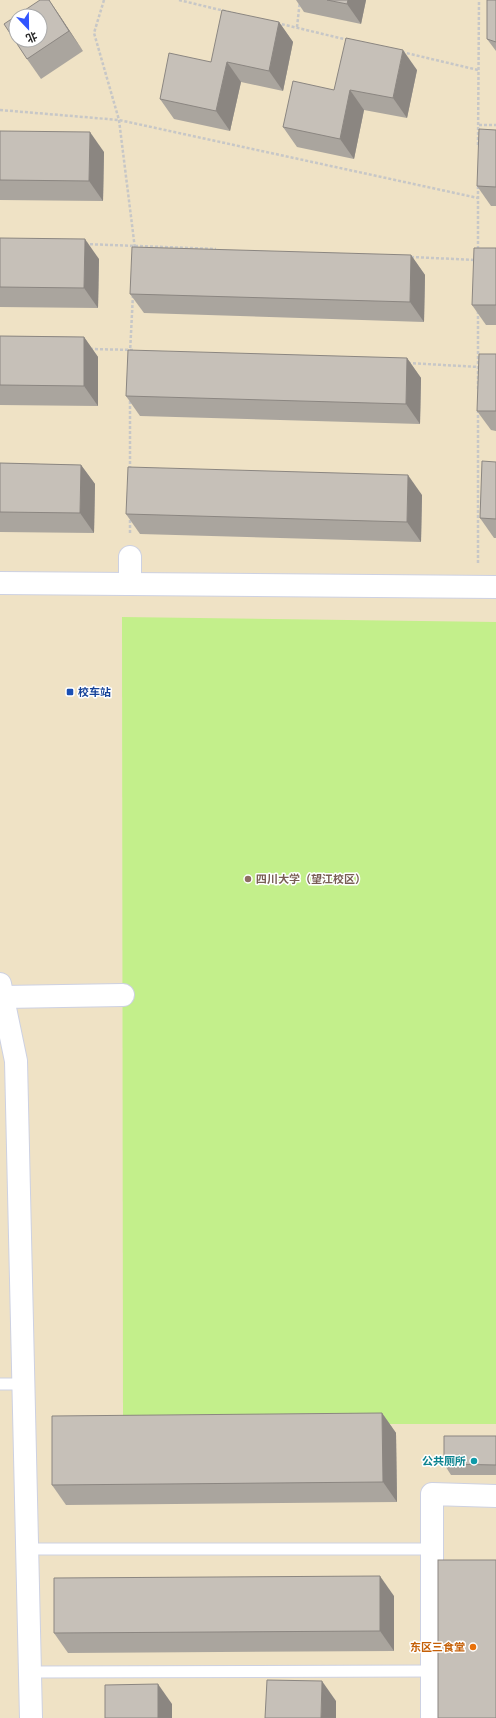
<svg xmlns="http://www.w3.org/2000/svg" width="496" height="1718" viewBox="0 0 496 1718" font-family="Poppins,'Noto Sans SC',sans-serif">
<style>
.education{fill:#efe2c5;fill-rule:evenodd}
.pitch{fill:#c3ef8b}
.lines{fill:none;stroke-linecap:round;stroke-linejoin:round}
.service-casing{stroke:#cdd1e2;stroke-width:13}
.minor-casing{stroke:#cdd1e2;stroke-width:24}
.path{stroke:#c7c7c7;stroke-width:2.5;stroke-dasharray:3 2;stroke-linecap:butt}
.service{stroke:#fff;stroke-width:11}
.minor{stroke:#fff;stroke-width:22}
.wall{fill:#aaa59e}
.shaded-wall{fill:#8b8681}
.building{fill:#c6c0b8;stroke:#8b8681;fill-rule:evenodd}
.transit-dot{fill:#1a4fb4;stroke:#fff;stroke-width:1.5}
.education-dot{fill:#8d6e63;stroke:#fff;stroke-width:1.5}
.culture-dot{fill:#0f9aa8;stroke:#fff;stroke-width:1.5}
.food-dot{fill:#e8710a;stroke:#fff;stroke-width:1.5}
.labels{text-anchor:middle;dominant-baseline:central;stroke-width:3;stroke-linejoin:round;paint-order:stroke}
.transit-label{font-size:11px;font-weight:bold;fill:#164399;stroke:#fff;text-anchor:start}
.education-label{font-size:11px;font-weight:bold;fill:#785e54;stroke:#fff;text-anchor:start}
.culture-label{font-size:11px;font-weight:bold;fill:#0d838f;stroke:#fff;text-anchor:end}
.food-label{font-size:11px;font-weight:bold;fill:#c56008;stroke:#fff;text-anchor:end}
</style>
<rect width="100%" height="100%" fill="#ebe3d8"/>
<path class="education" d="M 0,0 L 496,0 L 496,1718 L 0,1718 ZM 16,16 L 40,16 L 40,40 L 16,40 Z"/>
<path class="pitch" d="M 122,617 L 496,622 L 496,1424 L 123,1424 Z"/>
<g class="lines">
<g class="service-casing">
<g id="service">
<path d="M 0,1384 L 23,1384"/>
<path d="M 27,1549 L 433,1549"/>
<path d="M 30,1672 L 432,1671"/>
</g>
</g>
<g class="minor-casing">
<g id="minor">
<path d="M 130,557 L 130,584"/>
<path d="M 0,583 L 496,587"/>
<path d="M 0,984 L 16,1061 L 31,1718"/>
<path d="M 3,997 L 123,995"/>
<path d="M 432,1718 L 432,1494 L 496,1496"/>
</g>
</g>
<g class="path">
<path d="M 104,0 L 94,33 L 119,120 L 135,249"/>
<path d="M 179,0 L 237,14"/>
<path d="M 277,23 L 348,40"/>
<path d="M 297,27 L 300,0"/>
<path d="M 402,52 L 478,70"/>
<path d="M 0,110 L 119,120 L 478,198"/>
<path d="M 479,125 L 496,125"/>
<path d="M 478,145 L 479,0"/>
<path d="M 478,186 L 478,249"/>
<path d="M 85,244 L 216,249"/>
<path d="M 411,257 L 476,260"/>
<path d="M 90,349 L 135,350"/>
<path d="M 130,353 L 133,294"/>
<path d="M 408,363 L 479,367"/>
<path d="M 478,389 L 478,310"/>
<path d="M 130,469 L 130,400"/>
<path d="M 130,533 L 130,516"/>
<path d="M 478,563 L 478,408"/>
</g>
<use href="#service" class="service"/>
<use href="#minor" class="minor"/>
</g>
<g class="wall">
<path d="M 49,0 L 83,51 L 41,79 L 27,59 Z"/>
<path d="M 296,0 L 366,0 L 361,24 L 304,12 Z"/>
<path d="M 496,0 L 496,51 L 487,39 Z"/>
<path d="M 279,22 L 293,42 L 283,91 L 241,82 L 230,131 L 174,119 L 160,99 L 211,62 Z"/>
<path d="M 417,70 L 407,118 L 364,110 L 354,159 L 297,147 L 283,127 L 334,90 Z"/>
<path d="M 496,130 L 496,206 L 491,206 L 477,186 Z"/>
<path d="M 0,131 L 104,152 L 103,201 L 0,200 Z"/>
<path d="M 0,238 L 99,259 L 98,308 L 0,307 Z"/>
<path d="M 496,248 L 496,325 L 486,325 L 472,305 Z"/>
<path d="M 411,255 L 425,275 L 424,322 L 144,313 L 130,294 Z"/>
<path d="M 0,336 L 84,337 L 98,357 L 98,406 L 0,405 Z"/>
<path d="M 496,354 L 496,431 L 491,430 L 477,411 Z"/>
<path d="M 407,358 L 421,378 L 420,424 L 140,416 L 126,396 Z"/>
<path d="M 496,462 L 496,538 L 494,538 L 480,518 Z"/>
<path d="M 0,463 L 81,465 L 95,484 L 94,533 L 0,532 Z"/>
<path d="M 422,495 L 421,542 L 140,534 L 126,514 Z"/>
<path d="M 382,1413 L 396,1433 L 397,1502 L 66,1505 L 52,1485 Z"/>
<path d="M 496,1436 L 496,1475 L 451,1475 L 444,1464 Z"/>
<path d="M 394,1596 L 394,1651 L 68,1653 L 54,1633 Z"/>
</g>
<g class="shaded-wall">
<path d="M 49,0 L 60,16 L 83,51 L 69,31 Z"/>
<path d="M 348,0 L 366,0 L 361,24 L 347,4 Z"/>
<path d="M 279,22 L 293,42 L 283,91 L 269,71 Z"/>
<path d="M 403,50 L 417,70 L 407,118 L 393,98 Z"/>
<path d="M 227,62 L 241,82 L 230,131 L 216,111 Z"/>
<path d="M 350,90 L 364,110 L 354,159 L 340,139 Z"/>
<path d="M 90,132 L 104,152 L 103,201 L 89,181 Z"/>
<path d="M 85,239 L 99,259 L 98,308 L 84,288 Z"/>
<path d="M 411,255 L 425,275 L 424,322 L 410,302 Z"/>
<path d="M 84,337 L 98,357 L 98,406 L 84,386 Z"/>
<path d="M 407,358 L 421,378 L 420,424 L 406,404 Z"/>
<path d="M 81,465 L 95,484 L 94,533 L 80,513 Z"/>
<path d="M 408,475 L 422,495 L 421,542 L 407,522 Z"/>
<path d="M 382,1413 L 396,1433 L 397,1502 L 383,1482 Z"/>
<path d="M 380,1576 L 394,1596 L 394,1651 L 380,1631 Z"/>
<path d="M 322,1681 L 336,1701 L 336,1718 L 321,1718 Z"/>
<path d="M 158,1684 L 172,1704 L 172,1718 L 158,1718 Z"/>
</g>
<g class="building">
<path d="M 40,0 L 49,0 L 69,31 L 27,59 L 4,24 ZM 16,16 L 40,16 L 40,40 L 16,40 Z"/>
<path d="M 327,0 L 348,0 L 347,4 Z"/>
<path d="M 487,0 L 496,0 L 496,42 L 487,39 Z"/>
<path d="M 222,10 L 279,22 L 269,71 L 227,62 L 216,111 L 160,99 L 169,53 L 211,62 Z"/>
<path d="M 346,38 L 403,50 L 393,98 L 350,90 L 340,139 L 283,127 L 293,81 L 334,90 Z"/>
<path d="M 479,129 L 496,130 L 496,187 L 477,186 Z"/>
<path d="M 0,131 L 90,132 L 89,181 L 0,180 Z"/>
<path d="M 0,238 L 85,239 L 84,288 L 0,287 Z"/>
<path d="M 132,247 L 411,255 L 410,302 L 130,294 Z"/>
<path d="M 474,248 L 496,248 L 496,305 L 472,305 Z"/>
<path d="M 0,336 L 84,337 L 84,386 L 0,385 Z"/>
<path d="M 128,350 L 407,358 L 406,404 L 126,396 Z"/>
<path d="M 479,354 L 496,354 L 496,411 L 477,411 Z"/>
<path d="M 482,461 L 496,462 L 496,519 L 480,518 Z"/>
<path d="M 0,463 L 81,465 L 80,513 L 0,512 Z"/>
<path d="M 128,467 L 408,475 L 407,522 L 126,514 Z"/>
<path d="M 382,1413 L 383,1482 L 52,1485 L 52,1416 Z"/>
<path d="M 444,1436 L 496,1436 L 496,1465 L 444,1464 Z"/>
<rect x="438" y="1560" width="58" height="158"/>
<path d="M 380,1576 L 380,1631 L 54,1633 L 54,1578 Z"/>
<path d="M 267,1680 L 322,1681 L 321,1718 L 265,1718 Z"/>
<path d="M 158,1684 L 158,1718 L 105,1718 L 105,1685 Z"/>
</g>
<rect class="transit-dot" x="66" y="688" width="8" height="8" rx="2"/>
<circle class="education-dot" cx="248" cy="879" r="4"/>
<circle class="culture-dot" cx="474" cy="1461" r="4"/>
<circle class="food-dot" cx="473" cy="1647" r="4"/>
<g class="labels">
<g class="transit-label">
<text x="78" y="692">校车站</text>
</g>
<g class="education-label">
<text x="256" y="879">四川大学（望江校区）</text>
</g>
<g class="culture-label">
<text x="466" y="1461">公共厕所</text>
</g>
<g class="food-label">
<text x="465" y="1647">东区三食堂</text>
</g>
</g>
<g transform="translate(28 28) rotate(158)"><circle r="19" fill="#ffffff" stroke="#a9a9a9"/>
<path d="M0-3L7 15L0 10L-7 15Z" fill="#3155ff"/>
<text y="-6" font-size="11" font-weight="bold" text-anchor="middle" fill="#282828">北</text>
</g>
</svg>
